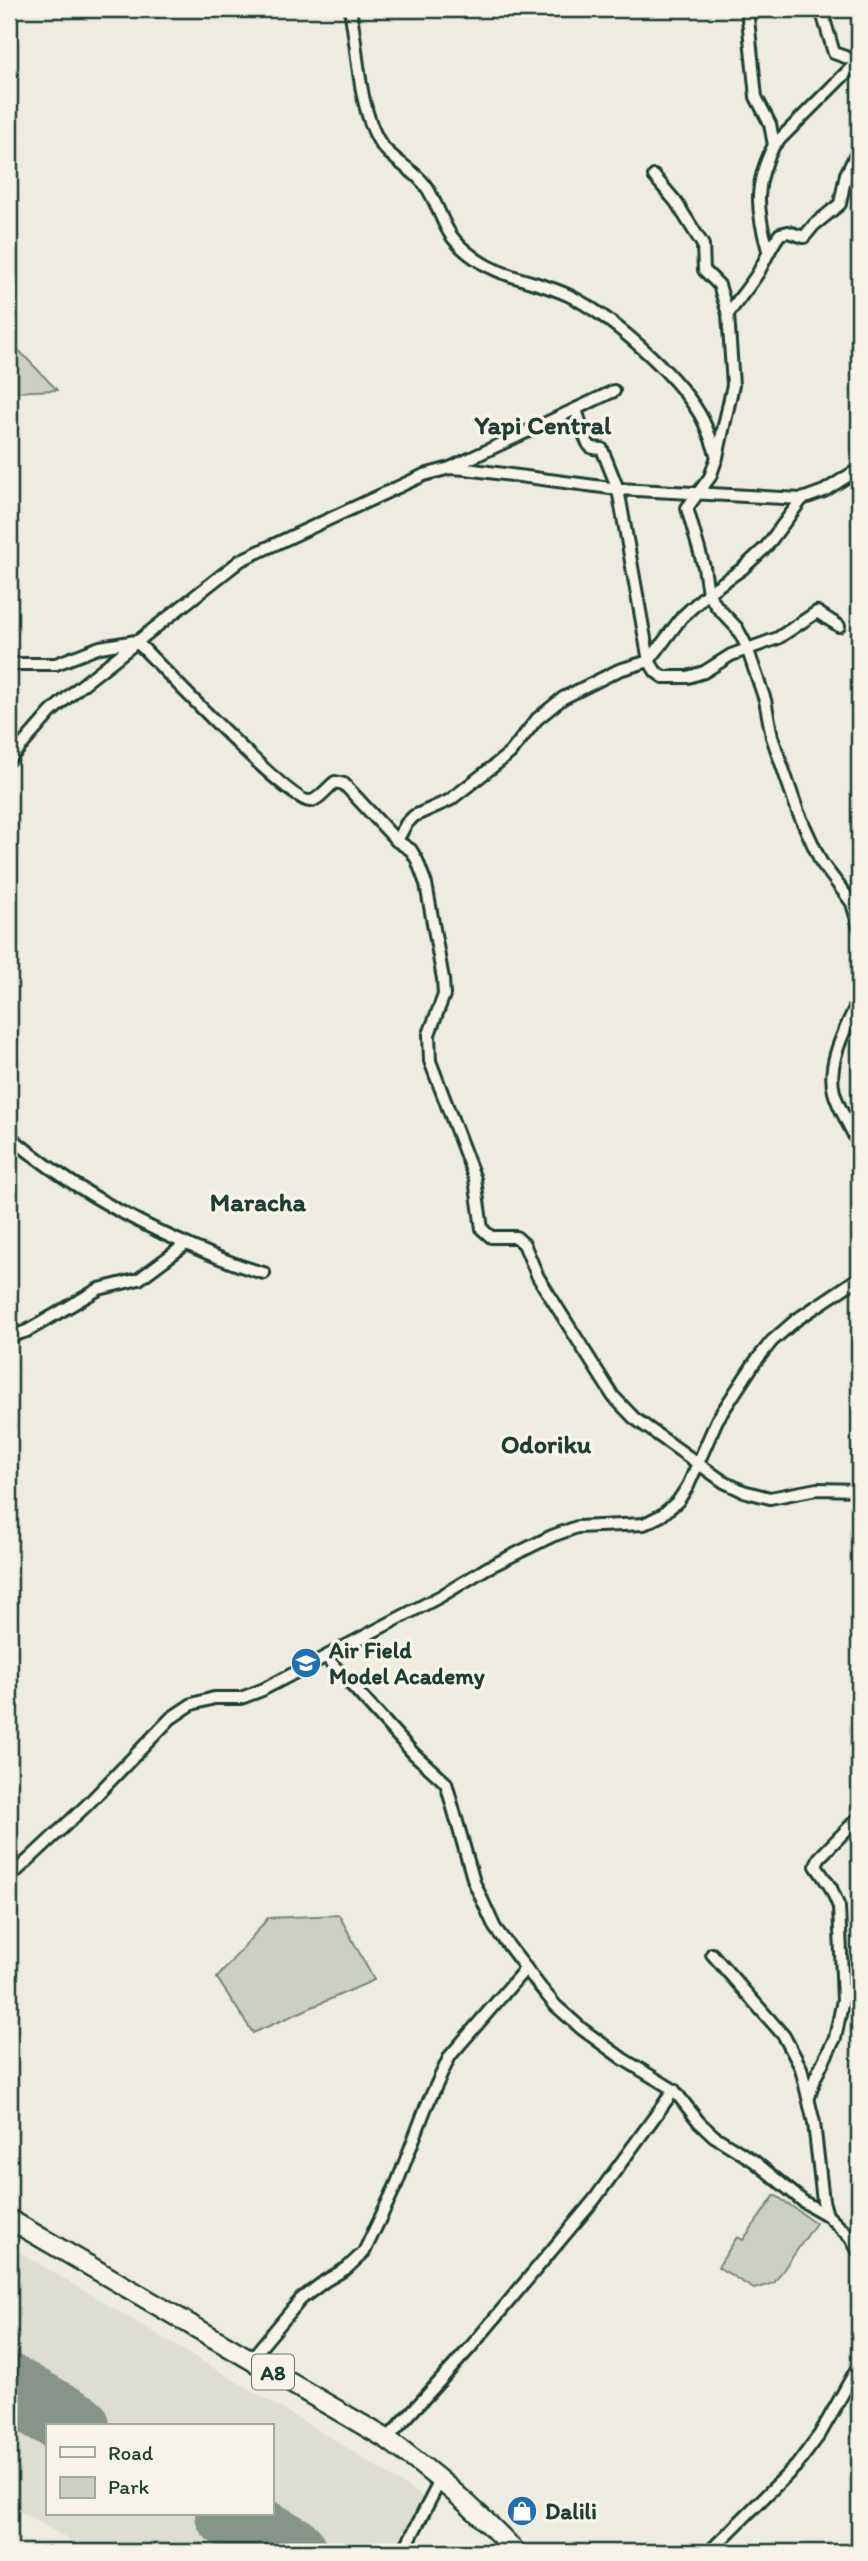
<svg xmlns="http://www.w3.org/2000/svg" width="868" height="2561" viewBox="0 0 868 2561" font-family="Itim,sans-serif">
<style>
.built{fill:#ddddd2;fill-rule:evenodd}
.green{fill:#cccfc4;stroke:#76867c;stroke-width:2}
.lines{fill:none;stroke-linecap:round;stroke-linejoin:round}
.runway{stroke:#86948a;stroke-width:68}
.minor-casing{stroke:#1f3d34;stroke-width:16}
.primary-casing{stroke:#1f3d34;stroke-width:23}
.minor{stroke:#f7f3e8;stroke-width:10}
.primary{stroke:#f7f3e8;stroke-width:18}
.labels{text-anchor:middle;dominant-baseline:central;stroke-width:7;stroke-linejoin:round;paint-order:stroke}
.shield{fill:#f7f3e8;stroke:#60746a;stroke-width:2}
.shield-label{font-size:21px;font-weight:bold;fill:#1f3d34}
.poi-label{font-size:23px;font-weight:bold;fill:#1f3d34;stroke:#f7f3e8;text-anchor:start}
.quarter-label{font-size:26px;font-weight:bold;fill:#1f3d34;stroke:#f7f3e8}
</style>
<rect width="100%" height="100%" fill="#eeece1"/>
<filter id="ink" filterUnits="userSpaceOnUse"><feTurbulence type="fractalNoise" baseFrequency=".0143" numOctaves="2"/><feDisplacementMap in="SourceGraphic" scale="14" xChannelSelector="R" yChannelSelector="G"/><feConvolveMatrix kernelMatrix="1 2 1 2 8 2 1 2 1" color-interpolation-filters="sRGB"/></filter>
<g filter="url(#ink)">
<path class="built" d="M 9,2246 L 343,2445 L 428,2501 L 402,2552 L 90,2552 L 9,2505 ZM 47,2426 L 271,2426 L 271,2514 L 47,2514 Z"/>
<g class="green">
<path d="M 9,340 L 57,390 L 58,390 L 9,392 Z"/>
<path d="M 339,1915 L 374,1980 L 253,2033 L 217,1978 L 268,1918 Z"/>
<path d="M 775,2195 L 816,2223 L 774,2283 L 754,2289 L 718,2267 L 737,2237 L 743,2240 Z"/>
</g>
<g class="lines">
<g class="runway">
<path d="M 9,2388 L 76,2426"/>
<path d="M 229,2514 L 292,2550"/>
</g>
<g class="minor-casing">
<g id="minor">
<path d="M 350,9 C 358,49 358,108 380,143 C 393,162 418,171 429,191 C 446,222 443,236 476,259 C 505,279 539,281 570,296 C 612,317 674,372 699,413 C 707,426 712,442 717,457"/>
<path d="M 747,9 L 756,97 L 770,124 L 774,145"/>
<path d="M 821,9 L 834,53 L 859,62"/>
<path d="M 654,176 L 676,202 L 703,245 L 704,270 L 719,285 L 728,314 L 733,385 L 717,457 L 710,477 L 687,508 L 704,567 L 708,593 L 717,607 L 737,628 L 746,645 L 765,700 L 772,737 L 798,812 L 821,862 L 852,903 L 859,927"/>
<path d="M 768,250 C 756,209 754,184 774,145 L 857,62 L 859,53"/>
<path d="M 728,314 C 738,300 749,287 758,273 C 766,259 770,247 780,234 L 788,232 L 804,237 L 814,225 L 840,204 L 846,174 L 859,149"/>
<path d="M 452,467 L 614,391"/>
<path d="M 802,499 L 766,547 L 742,569 L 708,593 L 682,617 L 649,661 L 656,672 L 663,677 L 688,677 L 704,672 L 731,655 L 778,638 L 817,612 L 839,626"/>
<path d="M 9,664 L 56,664 L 100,647 L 136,641 C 158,663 290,803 310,801 C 318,801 328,787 335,782 L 344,784 L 397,841 L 411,850 L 417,860 L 426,884 L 443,979 L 444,995 L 429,1034 L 430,1061 L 475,1179 L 482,1229 L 491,1237 L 516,1237 L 524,1244 L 538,1277 L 613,1396 L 634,1418 L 724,1482 L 743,1491 L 770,1498 L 817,1489 L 859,1490"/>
<path d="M 9,760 L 51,712 L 77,689 L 241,560 L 424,475 L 450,468 L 466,469 L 618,489 L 802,499 L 824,491 L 859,469"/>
<path d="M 397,841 L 406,824 L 414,816 L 450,800 L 495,765 L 510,753 L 537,719 L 563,698 L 619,670 L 649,661 L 618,489 L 602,449 C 598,448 594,449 591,447 C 586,445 579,417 576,410"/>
<path d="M 859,999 C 847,1026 826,1062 834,1092 C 839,1111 852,1128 859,1147"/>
<path d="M 9,1136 C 65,1183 126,1218 193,1247 C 217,1257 239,1267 264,1273"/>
<path d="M 9,1337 L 27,1331 L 99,1289 L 139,1279 L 186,1244"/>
<path d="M 326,1657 L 414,1754 L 446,1783 L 474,1882 L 495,1928 L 541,1988 L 556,2006 L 582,2029 L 623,2059 L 674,2090 L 594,2200 L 469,2349 L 387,2439"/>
<path d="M 9,1878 L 87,1805 L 171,1718 L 192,1704 L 214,1698 L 241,1698 L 262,1690 L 441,1596 L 487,1568 L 552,1536 L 577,1527 L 644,1524 L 662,1515 L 678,1501 L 688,1486 L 717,1420 L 755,1362 L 772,1341 L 796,1320 L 859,1278"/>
<path d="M 712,1954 L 784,2036 L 801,2068 L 814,2123 L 823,2201 L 827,2215"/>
<path d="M 674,2090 L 699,2122 L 714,2136 L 754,2161 L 804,2202 L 827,2215 L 850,2237 L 859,2252"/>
<path d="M 809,2097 L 816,2076 L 835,2038 L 843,2000 L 839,1907 L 831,1888 L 816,1866 L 819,1858 L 859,1817"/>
<path d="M 251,2359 L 301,2299 L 325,2281 L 347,2268 L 364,2252 L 397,2183 L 426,2107 L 450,2056 L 526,1968"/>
<path d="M 403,2552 L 441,2479"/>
<path d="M 709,2552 L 796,2466 L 820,2434 L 859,2365"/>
</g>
</g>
<g class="primary-casing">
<path id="primary" d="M 9,2219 L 387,2439 C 434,2473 476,2509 516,2552"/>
</g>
<use href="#minor" class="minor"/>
<use href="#primary" class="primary"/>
</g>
</g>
<defs>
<g id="school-disc" transform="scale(1.575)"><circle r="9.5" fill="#1f6fb2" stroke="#f7f3e8"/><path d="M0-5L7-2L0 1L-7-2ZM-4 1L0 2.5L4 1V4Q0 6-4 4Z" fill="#fff"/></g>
<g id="shop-disc" transform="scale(1.575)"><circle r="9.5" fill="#1f6fb2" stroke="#f7f3e8"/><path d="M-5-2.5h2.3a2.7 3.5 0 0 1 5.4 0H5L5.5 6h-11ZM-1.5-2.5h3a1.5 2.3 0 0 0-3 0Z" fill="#fff"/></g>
</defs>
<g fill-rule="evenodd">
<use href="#school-disc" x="306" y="1663"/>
<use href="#shop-disc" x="522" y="2511"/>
</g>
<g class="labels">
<rect class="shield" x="252" y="2354.5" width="42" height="35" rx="5"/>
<g class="shield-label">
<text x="273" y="2372">A8</text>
</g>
<g class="poi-label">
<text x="329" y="1650">Air Field<tspan x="329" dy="26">Model Academy</tspan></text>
<text x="545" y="2511">Dalili</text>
</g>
<g class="quarter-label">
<text x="543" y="425">Yapi Central</text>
<text x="258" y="1202">Maracha</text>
<text x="546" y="1444">Odoriku</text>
</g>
</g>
<rect width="868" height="2561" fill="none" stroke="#f7f3e8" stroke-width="35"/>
<rect x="18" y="18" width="833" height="2526" fill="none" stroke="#1f3d34" stroke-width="2.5" filter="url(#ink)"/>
<rect x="46" y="2424" width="228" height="91" fill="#f7f3e8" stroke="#a1aaa0" stroke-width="2"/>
<rect x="60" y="2447" width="35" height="10" fill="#f7f3e8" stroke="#a1aaa0" stroke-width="2"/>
<text x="108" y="2460" font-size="21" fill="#1f3d34">Road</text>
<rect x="60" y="2477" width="35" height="21" fill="#cccfc4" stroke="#a1aaa0" stroke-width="2"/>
<text x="108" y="2494" font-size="21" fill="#1f3d34">Park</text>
</svg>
